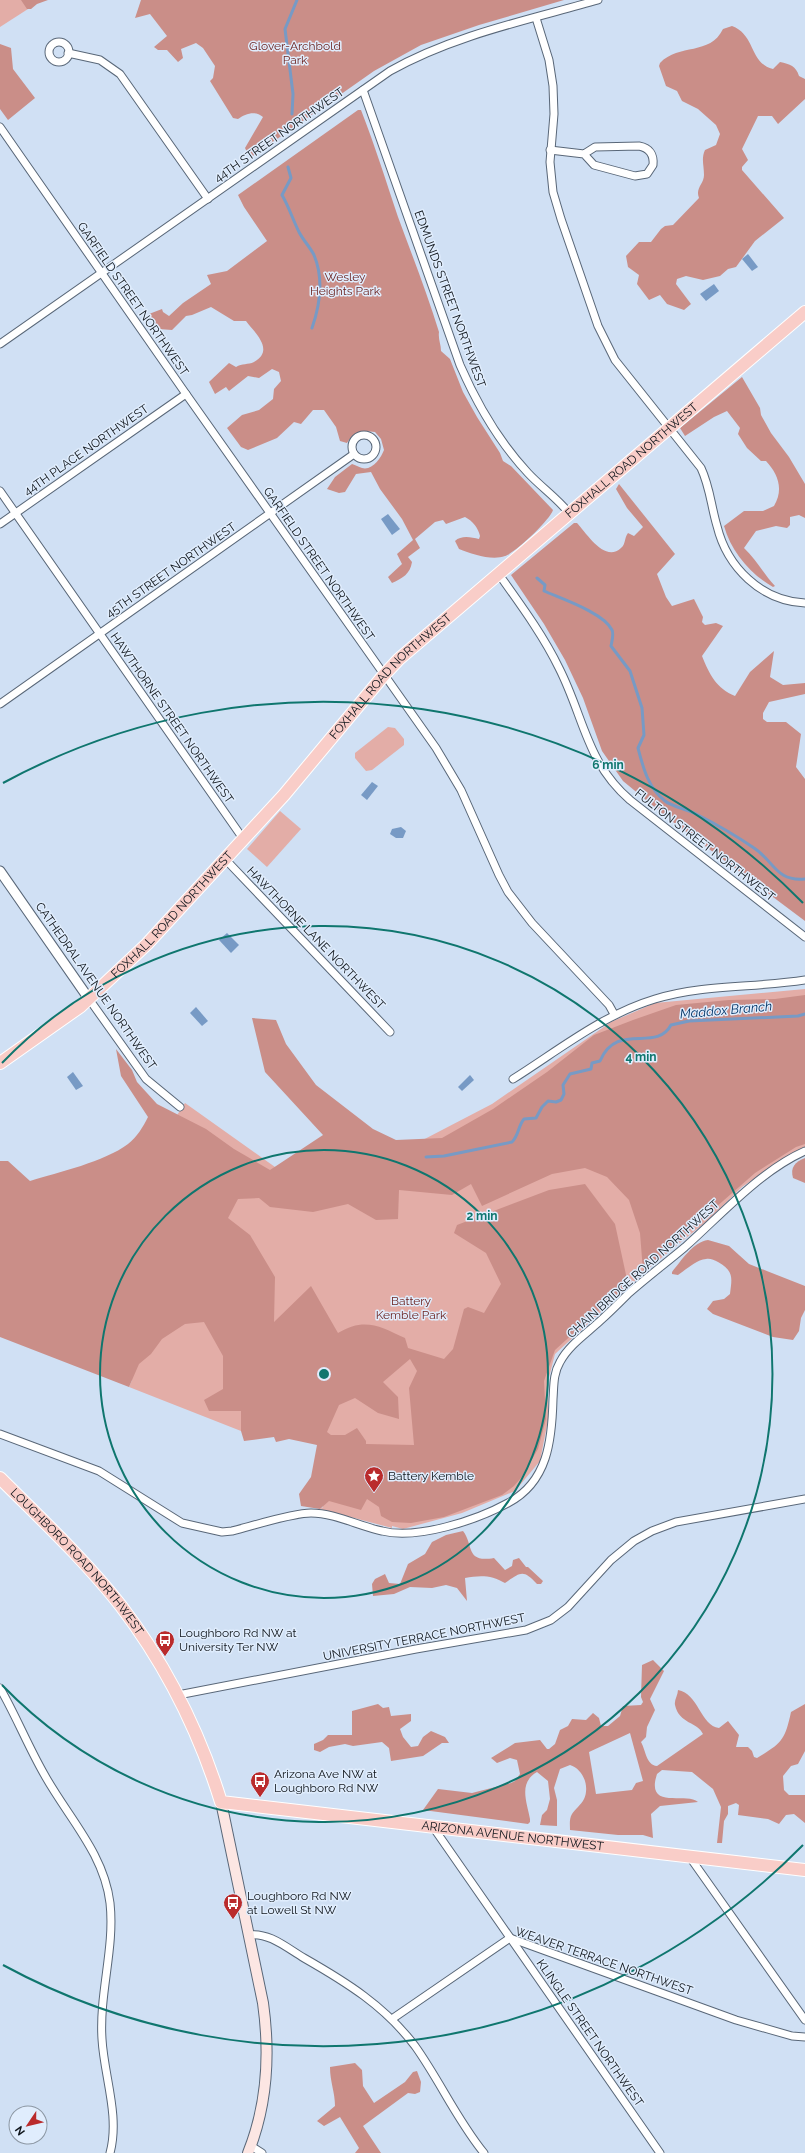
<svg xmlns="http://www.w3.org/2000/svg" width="805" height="2153" viewBox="0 0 805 2153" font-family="Raleway,sans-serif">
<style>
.green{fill:#e3ada7}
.forest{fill:#ca8e88;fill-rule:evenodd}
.water{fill:#779ac5}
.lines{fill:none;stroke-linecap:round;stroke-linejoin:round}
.stream{stroke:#779ac5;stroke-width:3}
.minor-casing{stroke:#596778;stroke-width:9}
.tertiary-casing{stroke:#596778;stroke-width:11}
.secondary-casing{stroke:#596778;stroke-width:12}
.primary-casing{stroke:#fff;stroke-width:14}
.minor{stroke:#fff;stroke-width:7}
.tertiary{stroke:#fff;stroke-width:9}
.secondary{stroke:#fce6e3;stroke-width:10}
.primary{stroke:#f9cdc8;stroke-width:12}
.ring{fill:none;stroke:#0f766e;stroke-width:2}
.labels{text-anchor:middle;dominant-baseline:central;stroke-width:3;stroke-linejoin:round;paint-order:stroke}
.park-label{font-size:12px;fill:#6c2320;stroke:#e0edfd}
.street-label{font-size:12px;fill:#0f151b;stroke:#e0edfd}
.poi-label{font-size:12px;fill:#0f151b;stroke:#e0edfd;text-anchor:start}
.water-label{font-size:13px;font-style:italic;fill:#036;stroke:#e0edfd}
.centre{fill:#0f766e;stroke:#e0edfd;stroke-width:2}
.ring-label{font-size:12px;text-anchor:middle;font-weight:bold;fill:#0f766e;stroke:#e0edfd;stroke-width:3;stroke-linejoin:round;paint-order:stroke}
</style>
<rect width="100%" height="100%" fill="#d0e0f4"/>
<g class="green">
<path d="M 0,0 L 42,0 L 0,27 Z"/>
<path d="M 388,727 L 395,728 L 404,739 L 404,745 L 372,770 L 366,771 L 355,758 L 355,753 Z"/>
<path d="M 280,811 L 301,829 L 267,867 L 247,849 Z"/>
<path d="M 805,989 L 805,1148 L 789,1155 L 742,1187 L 707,1221 L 649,1268 L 555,1354 L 548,1381 L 548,1420 L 540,1461 L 515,1491 L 462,1513 L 403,1529 L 392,1526 L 392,1528 L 320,1509 L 323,1507 L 323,1432 L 241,1421 L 241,1431 L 129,1387 L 132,1380 L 0,1196 L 34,1192 L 166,1132 L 185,1103 L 303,1187 L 417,1143 L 492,1104 L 611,1022 L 655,1003 Z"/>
</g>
<g class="forest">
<path d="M 21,0 L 48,0 L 37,4 L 31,9 L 27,9 Z"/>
<path d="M 141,0 L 564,0 L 479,25 L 421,45 L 374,71 L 250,158 L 245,148 L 263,117 C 255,110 245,114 238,119 L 233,118 L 210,81 L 213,78 L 215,66 L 203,48 L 196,43 L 181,49 L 183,58 L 178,62 L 167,50 L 158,50 L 154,47 L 167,36 L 150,14 L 135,18 Z"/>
<path d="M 732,26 C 756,35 749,63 773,69 L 780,62 C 790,64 796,66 799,76 L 805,79 L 805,99 L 778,124 L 772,116 L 758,116 L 742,149 L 748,160 L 742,167 L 742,170 L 784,218 L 755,241 L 736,267 L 728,269 L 720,276 L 703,280 L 686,276 L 677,279 L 676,284 L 691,304 L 684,310 L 667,304 L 660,295 L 649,300 L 637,284 L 639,275 L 628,267 L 626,256 L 639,242 L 651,242 L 661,229 L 665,226 L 673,225 L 699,198 C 695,188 704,184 704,175 C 704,165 701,159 705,150 L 716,145 L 720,134 L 716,125 L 698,109 L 682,101 L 677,91 L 666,86 L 659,66 L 660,63 C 679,43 710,56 723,29 Z"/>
<path d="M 0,44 L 11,48 L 13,69 L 35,98 L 8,120 L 0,109 Z"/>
<path d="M 358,110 L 361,110 C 375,146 386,181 398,217 C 412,255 427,293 439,332 C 438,339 441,344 441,351 L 450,359 L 463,392 L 477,417 L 500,453 L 503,461 L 511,466 L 553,510 C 550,520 515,553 505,556 C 492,561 472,554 459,549 L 455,541 C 461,535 471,537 479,539 L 480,536 C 478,528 473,521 465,517 L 446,524 L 443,520 L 435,522 L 415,539 L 420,548 L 408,557 L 412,562 C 410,574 403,578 392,583 L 388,577 L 402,564 L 397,554 L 413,540 L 402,519 L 380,489 L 371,472 L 356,474 L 345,492 L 339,493 L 327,489 L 335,477 L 352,464 C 356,465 358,467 362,468 C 372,471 381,458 384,450 L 381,439 L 375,432 C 362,430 354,431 347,443 L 340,441 L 336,427 L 324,410 L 313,410 L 301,424 L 294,422 L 277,438 L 248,450 L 241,447 L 227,428 L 242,415 L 259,410 L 273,399 L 274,389 L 281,381 L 279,372 L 272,369 L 259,378 L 248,376 L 229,391 L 226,387 L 215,394 L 209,382 L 229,363 L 236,367 C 242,363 248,365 254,362 C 275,350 255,333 246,321 L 234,321 L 211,307 L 192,315 L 186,316 L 172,330 L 159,329 L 149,314 L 162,309 L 163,312 L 169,316 L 183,303 L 211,284 L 207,275 L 227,271 L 267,241 L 244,207 L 238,195 Z"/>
<path d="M 742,377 L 760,408 L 761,415 L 771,433 L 789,457 L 805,484 L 805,518 L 799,515 L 790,517 L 790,525 L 787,528 L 776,526 L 756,531 L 744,548 C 756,559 763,573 775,586 L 773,587 C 750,574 731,551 724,526 L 744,511 L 763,511 L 774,506 C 784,489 778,474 766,461 L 761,461 L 747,448 L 738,434 L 740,428 L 727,411 L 714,417 L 685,436 L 680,428 Z"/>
<path d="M 619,484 L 675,554 L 657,574 L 666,597 L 672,606 L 694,599 L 703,617 L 702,622 L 705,625 L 716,623 L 723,626 L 702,656 C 709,674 717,689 735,696 L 750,672 L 774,651 L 770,677 L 783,685 L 805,683 L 805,694 L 769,702 L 763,713 L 763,719 L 767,722 L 786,722 L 801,734 L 796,767 L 805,779 L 805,921 L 669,819 L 623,781 L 602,751 L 583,698 L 565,660 L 544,624 L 511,575 L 574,523 L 577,523 C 587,534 605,563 621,548 C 626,544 624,538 628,533 L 634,536 L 643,527 L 627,508 L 616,489 Z"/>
<path d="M 805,995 L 805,1144 L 796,1147 L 755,1173 L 643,1271 L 640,1233 L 629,1200 L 607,1177 L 585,1168 L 552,1174 L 482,1206 L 471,1184 L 452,1195 L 399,1190 L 398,1219 L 376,1220 L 348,1204 L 313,1212 L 270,1207 L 259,1198 L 238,1199 L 228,1218 L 250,1235 L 275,1277 L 274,1322 L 311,1286 L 338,1333 C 364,1317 380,1326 405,1338 L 408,1348 L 444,1359 L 453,1349 L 464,1309 L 468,1307 L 484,1313 L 501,1284 L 486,1253 L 454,1233 L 457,1225 L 549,1190 L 585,1184 L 615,1224 L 628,1284 L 555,1350 L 544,1381 L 546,1419 L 538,1449 L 521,1478 L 514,1486 L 502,1495 L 444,1517 L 411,1523 L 392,1522 L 381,1516 L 379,1507 L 367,1499 L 361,1510 L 329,1501 L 320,1509 L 301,1506 L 299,1494 L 311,1477 L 317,1445 L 289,1439 L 276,1442 L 274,1437 L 244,1441 L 241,1431 L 241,1411 L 209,1411 L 204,1400 L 223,1389 L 223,1356 L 204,1322 L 185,1324 L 162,1339 L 151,1354 L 139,1364 L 129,1387 L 0,1337 L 0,1161 L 8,1161 L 30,1181 C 59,1172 104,1162 128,1144 C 137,1137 143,1127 148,1117 L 121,1076 L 116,1049 L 132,1070 L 137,1082 L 157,1104 L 206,1129 L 234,1149 L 270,1170 L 323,1135 L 265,1072 L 252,1018 L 276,1020 L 286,1044 L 316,1085 L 373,1129 L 396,1140 L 442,1138 L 493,1109 L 547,1072 L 594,1035 L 633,1020 L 676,1005 L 729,1000 L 775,999 ZM 410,1359 L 417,1371 L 409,1388 L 414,1445 L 366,1444 L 366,1441 L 357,1428 L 345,1435 L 331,1435 L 327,1432 L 339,1405 L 355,1398 L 378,1413 L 399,1419 L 398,1397 L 383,1382 Z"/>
<path d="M 805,1158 L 805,1183 L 793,1178 C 790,1167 795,1162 805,1158 Z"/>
<path d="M 708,1240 L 729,1246 L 749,1264 L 805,1286 L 805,1310 L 801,1318 L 799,1331 L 793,1340 L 773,1337 L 713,1314 L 707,1309 L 713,1301 L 724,1299 L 730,1294 C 732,1278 734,1271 718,1262 C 714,1260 710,1258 706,1259 C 696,1260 687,1269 678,1275 L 672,1274 L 672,1272 C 681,1261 693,1242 708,1240 Z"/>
<path d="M 463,1531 C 474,1545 465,1563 494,1558 L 505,1570 L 512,1566 L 513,1560 L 519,1558 L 526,1567 L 528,1567 L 543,1581 L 541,1584 L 537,1584 C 523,1569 521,1572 505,1583 C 492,1575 480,1575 465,1578 L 467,1601 L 457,1588 L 446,1585 L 432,1588 L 410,1587 L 394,1594 L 373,1596 L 372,1584 L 375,1579 L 385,1574 L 389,1583 L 400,1584 L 408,1564 L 425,1554 L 432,1542 L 446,1535 Z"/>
<path d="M 653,1660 L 664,1671 L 650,1699 L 655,1710 L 647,1727 L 646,1737 L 641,1742 C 646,1751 646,1765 657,1766 L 703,1734 C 698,1722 679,1724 675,1705 C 674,1700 678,1695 678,1690 C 698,1693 701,1726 719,1728 L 728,1721 L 739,1735 L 736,1747 L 748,1747 L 752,1751 L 754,1757 L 757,1758 C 782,1743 785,1740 791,1712 L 805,1704 L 805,1751 L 798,1764 L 791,1766 L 783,1776 L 784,1790 L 789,1795 L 805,1795 L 805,1823 L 794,1814 L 786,1815 L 779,1824 L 768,1819 L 738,1815 L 739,1805 L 736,1803 L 728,1806 L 728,1814 L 724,1821 L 722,1843 L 717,1843 L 721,1807 L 713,1789 L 692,1772 L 662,1770 L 657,1774 C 645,1811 686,1791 698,1802 L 660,1806 L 651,1814 L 653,1838 L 643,1835 L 618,1835 L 570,1830 C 570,1825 569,1819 572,1814 C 575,1809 581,1805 584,1799 C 590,1786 583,1769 570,1765 L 560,1769 L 554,1788 L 557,1800 L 557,1826 L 540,1825 L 542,1815 L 547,1810 L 550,1799 L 548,1781 L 537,1772 C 518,1783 527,1802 530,1819 L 530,1822 L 528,1824 L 423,1810 L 438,1789 L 472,1793 L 511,1783 L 515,1781 L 520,1774 L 517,1760 L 510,1758 L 497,1763 L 491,1758 L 515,1743 L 540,1740 L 547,1749 L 549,1749 L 555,1744 L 560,1730 L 568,1726 L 572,1719 L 586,1720 L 593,1713 L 599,1718 L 601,1726 L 608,1726 L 620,1716 L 623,1706 L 641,1705 L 643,1702 L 641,1697 L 642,1665 ZM 630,1733 L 643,1781 L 636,1783 L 632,1790 L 596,1794 L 589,1752 Z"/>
<path d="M 378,1704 L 383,1708 L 389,1707 L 391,1716 L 411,1714 L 411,1721 L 400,1729 L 403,1737 L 411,1747 L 418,1746 L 423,1737 L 431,1731 L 445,1737 L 449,1743 L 442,1743 L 423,1756 L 391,1761 L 389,1748 L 382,1742 L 353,1746 L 345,1744 L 329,1747 L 320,1752 L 314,1750 L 314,1744 L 323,1740 L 328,1735 L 352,1735 L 352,1711 Z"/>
<path d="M 355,2063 L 362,2070 L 363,2086 L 374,2103 L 405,2082 L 413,2072 L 417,2071 L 421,2082 L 420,2092 L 415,2094 L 408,2093 L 363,2126 L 381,2153 L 355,2153 L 359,2148 L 340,2117 L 324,2126 L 317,2121 L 335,2106 C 335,2092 330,2082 330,2067 Z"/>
</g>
<g class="water">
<path d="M 748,254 L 758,267 L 752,271 L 742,259 Z"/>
<path d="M 714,284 L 719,291 L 706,301 L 700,294 Z"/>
<path d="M 388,514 L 400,529 L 392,535 L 381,519 Z"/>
<path d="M 372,782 L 378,786 L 367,800 L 361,795 Z"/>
<path d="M 401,827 L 406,831 L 403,838 L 396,838 L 390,834 L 392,829 Z"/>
<path d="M 227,933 L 239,945 L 231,953 L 219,940 Z"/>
<path d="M 196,1007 L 208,1021 L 202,1026 L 190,1013 Z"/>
<path d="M 73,1072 L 83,1086 L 76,1090 L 67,1077 Z"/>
<path d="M 470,1075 L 474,1080 L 462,1091 L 458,1087 Z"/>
</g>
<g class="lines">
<g class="stream">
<path d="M 292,114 L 293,94 L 285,29 L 297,0"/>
<path d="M 288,167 L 291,178 L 282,195 C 289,207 293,220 299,232 C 303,240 310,247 314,255 C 324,279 320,305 312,328"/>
<path d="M 537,578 L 545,585 L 544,591 C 562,599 604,613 612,630 C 614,634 612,641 611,646 L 630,671 L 642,708 L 644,735 L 638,748 C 643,767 648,788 665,801 C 673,807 686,809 696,814 C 716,824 735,835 754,848 C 774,861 776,882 805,879"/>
<path d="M 426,1157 L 444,1156 L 512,1142 C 519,1135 518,1126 524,1119 L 536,1118 L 542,1107 L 548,1101 L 556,1102 L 561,1100 L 564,1094 L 563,1085 L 570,1074 L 591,1069 L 592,1063 L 600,1061 C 617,1021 656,1053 671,1025 L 689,1021 L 798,1016 L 805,1014"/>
</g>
<g class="minor-casing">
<g id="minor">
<path d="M 536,18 L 549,60 L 553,86 L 554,114 L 550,162 L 553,192 L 561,219 L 598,326 L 615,360 L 701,468 C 710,487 711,506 717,526 C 727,567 761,601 805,603"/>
<circle cx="59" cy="52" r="10"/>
<path d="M 68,53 L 100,60 L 120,74 L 208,199"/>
<path d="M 363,90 L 460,365 C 477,404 498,441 528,473 C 541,487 557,498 569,513"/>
<path d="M 0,127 L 186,394 L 436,748 L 461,790 L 499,875 L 508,892 L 532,923 L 609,1005 L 614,1014"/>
<path d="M 550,150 L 584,154 L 594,165 L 635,176 L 647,174 L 653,165 C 654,155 650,148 639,146 L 595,147 L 584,154"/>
<path d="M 0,344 L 390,71 C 454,35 528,20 598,0"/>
<circle cx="364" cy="447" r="12"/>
<path d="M 0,491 L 244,840"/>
<path d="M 0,524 L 186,394"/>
<path d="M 498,573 C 520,604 543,635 559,668 C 584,717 586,762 630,800 L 805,937"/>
<path d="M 0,704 L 354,454"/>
<path d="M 226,860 L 390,1032"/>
<path d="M 89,999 L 146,1079 L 180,1107"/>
<path d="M 513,1079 C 559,1050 602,1015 655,999 C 703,984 755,988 805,980"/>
<path d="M 0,1434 L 99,1471 L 182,1523 L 222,1532 L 232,1531 C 253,1526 291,1513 311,1513 C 334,1513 359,1526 382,1531 C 417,1540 477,1520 508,1503 C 548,1482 552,1440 553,1399 C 554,1386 553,1374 560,1362 C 569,1345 586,1334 600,1321 C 610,1312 619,1303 628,1294 C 646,1278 666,1263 685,1247 C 721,1215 760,1171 805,1151"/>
<path d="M 0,1688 C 16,1716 28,1746 44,1774 C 67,1816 104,1853 110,1903 C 115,1948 99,1993 102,2039 C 104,2076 120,2116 110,2153"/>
<path d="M 178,1695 L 416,1649 L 526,1630 L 551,1620 L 568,1607 L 611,1560 L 634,1541 L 652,1531 L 676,1522 L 805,1499"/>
<path d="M 433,1827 L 660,2153"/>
<path d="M 689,1856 L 805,2020"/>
<path d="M 249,1935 C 269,1932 287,1948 304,1958 C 346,1982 385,2006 415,2046 C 440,2081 457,2120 484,2153"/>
<path d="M 392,2019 L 510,1938 L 736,2020 L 792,2036 L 805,2037"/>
<path d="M 251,2146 L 262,2153"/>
</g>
</g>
<g class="tertiary-casing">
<path id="tertiary" d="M 0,871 L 89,999"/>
</g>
<g class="secondary-casing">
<path id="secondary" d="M 221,1802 L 263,2003 C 270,2053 267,2106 248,2153"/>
</g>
<g class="primary-casing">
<g id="primary">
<path id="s1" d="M 0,1063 L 81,1006 L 147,944 L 284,795 L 384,675 L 399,659 L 805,312"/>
<path id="s2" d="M 0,1478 C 41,1519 85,1560 121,1606 C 166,1665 199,1731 221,1802 L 805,1870"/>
</g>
</g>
<use href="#minor" class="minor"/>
<use href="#tertiary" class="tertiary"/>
<use href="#secondary" class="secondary"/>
<use href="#primary" class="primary"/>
</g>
<g class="ring">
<circle cx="324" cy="1374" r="224"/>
<path d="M2 1063A448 448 0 1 1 2 1685"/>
<path d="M803 1845A672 672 0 0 1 3 1965M3 783A672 672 0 0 1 803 903"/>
</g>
<defs>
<g id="sight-pin" transform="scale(1)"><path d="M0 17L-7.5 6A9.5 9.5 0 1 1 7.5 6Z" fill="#ba2b2c" stroke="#e0edfd"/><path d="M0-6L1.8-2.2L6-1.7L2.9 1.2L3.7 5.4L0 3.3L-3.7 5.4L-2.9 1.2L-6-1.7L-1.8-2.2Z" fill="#fff"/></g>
<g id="bus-pin" transform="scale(1)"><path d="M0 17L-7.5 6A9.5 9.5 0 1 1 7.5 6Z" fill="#ba2b2c" stroke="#e0edfd"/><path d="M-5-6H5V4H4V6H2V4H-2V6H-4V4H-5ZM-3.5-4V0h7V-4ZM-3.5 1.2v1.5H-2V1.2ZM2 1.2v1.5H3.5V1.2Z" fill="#fff"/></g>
</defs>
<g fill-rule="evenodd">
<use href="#sight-pin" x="374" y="1476"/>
<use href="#bus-pin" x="165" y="1640"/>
<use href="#bus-pin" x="260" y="1781"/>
<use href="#bus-pin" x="233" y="1903"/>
</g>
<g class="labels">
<g class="park-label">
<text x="295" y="46">Glover-Archbold<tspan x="295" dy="14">Park</tspan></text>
<text x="345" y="277">Wesley<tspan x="345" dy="14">Heights Park</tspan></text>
<text x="411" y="1301">Battery<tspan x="411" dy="14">Kemble Park</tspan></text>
</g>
<g class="street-label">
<text transform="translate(279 135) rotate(-35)">44TH STREET NORTHWEST</text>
<text transform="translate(133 299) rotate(55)">GARFIELD STREET NORTHWEST</text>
<text transform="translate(450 299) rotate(70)">EDMUNDS STREET NORTHWEST</text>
<text transform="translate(86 450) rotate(-35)">44TH PLACE NORTHWEST</text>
<text stroke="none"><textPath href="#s1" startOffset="876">FOXHALL ROAD NORTHWEST</textPath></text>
<text transform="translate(319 564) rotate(55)">GARFIELD STREET NORTHWEST</text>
<text transform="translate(171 570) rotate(-35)">45TH STREET NORTHWEST</text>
<text stroke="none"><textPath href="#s1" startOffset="552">FOXHALL ROAD NORTHWEST</textPath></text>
<text transform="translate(172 718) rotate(55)">HAWTHORNE STREET NORTHWEST</text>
<text transform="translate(705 845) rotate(38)">FULTON STREET NORTHWEST</text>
<text stroke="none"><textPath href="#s1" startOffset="228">FOXHALL ROAD NORTHWEST</textPath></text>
<text transform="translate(316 938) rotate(46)">HAWTHORNE LANE NORTHWEST</text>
<text transform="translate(96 986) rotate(55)">CATHEDRAL AVENUE NORTHWEST</text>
<text transform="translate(643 1269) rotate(-42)">CHAIN BRIDGE ROAD NORTHWEST</text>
<text stroke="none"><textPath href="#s2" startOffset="114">LOUGHBORO ROAD NORTHWEST</textPath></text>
<text transform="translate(424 1637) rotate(-11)">UNIVERSITY TERRACE NORTHWEST</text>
<text stroke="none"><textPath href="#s2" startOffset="691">ARIZONA AVENUE NORTHWEST</textPath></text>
<text transform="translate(604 1961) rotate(19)">WEAVER TERRACE NORTHWEST</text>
<text transform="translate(590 2033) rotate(55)">KLINGLE STREET NORTHWEST</text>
</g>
<g class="poi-label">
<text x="388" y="1476">Battery Kemble</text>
<text x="179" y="1633">Loughboro Rd NW at<tspan x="179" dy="14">University Ter NW</tspan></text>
<text x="274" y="1774">Arizona Ave NW at<tspan x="274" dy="14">Loughboro Rd NW</tspan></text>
<text x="247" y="1896">Loughboro Rd NW<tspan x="247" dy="14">at Lowell St NW</tspan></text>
</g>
<g class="water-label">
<text transform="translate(726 1010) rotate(-5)">Maddox Branch</text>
</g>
</g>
<circle cx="324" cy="1374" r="6" class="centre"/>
<g class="ring-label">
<text x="608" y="769">6 min</text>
<text x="641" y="1061">4 min</text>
<text x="482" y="1220">2 min</text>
</g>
<g transform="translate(28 2125) rotate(235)"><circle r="19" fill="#e0edfd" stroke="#8c97a3"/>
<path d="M0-3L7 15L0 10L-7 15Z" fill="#ba2b2c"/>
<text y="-6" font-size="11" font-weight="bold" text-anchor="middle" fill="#0f151b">N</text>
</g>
</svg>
